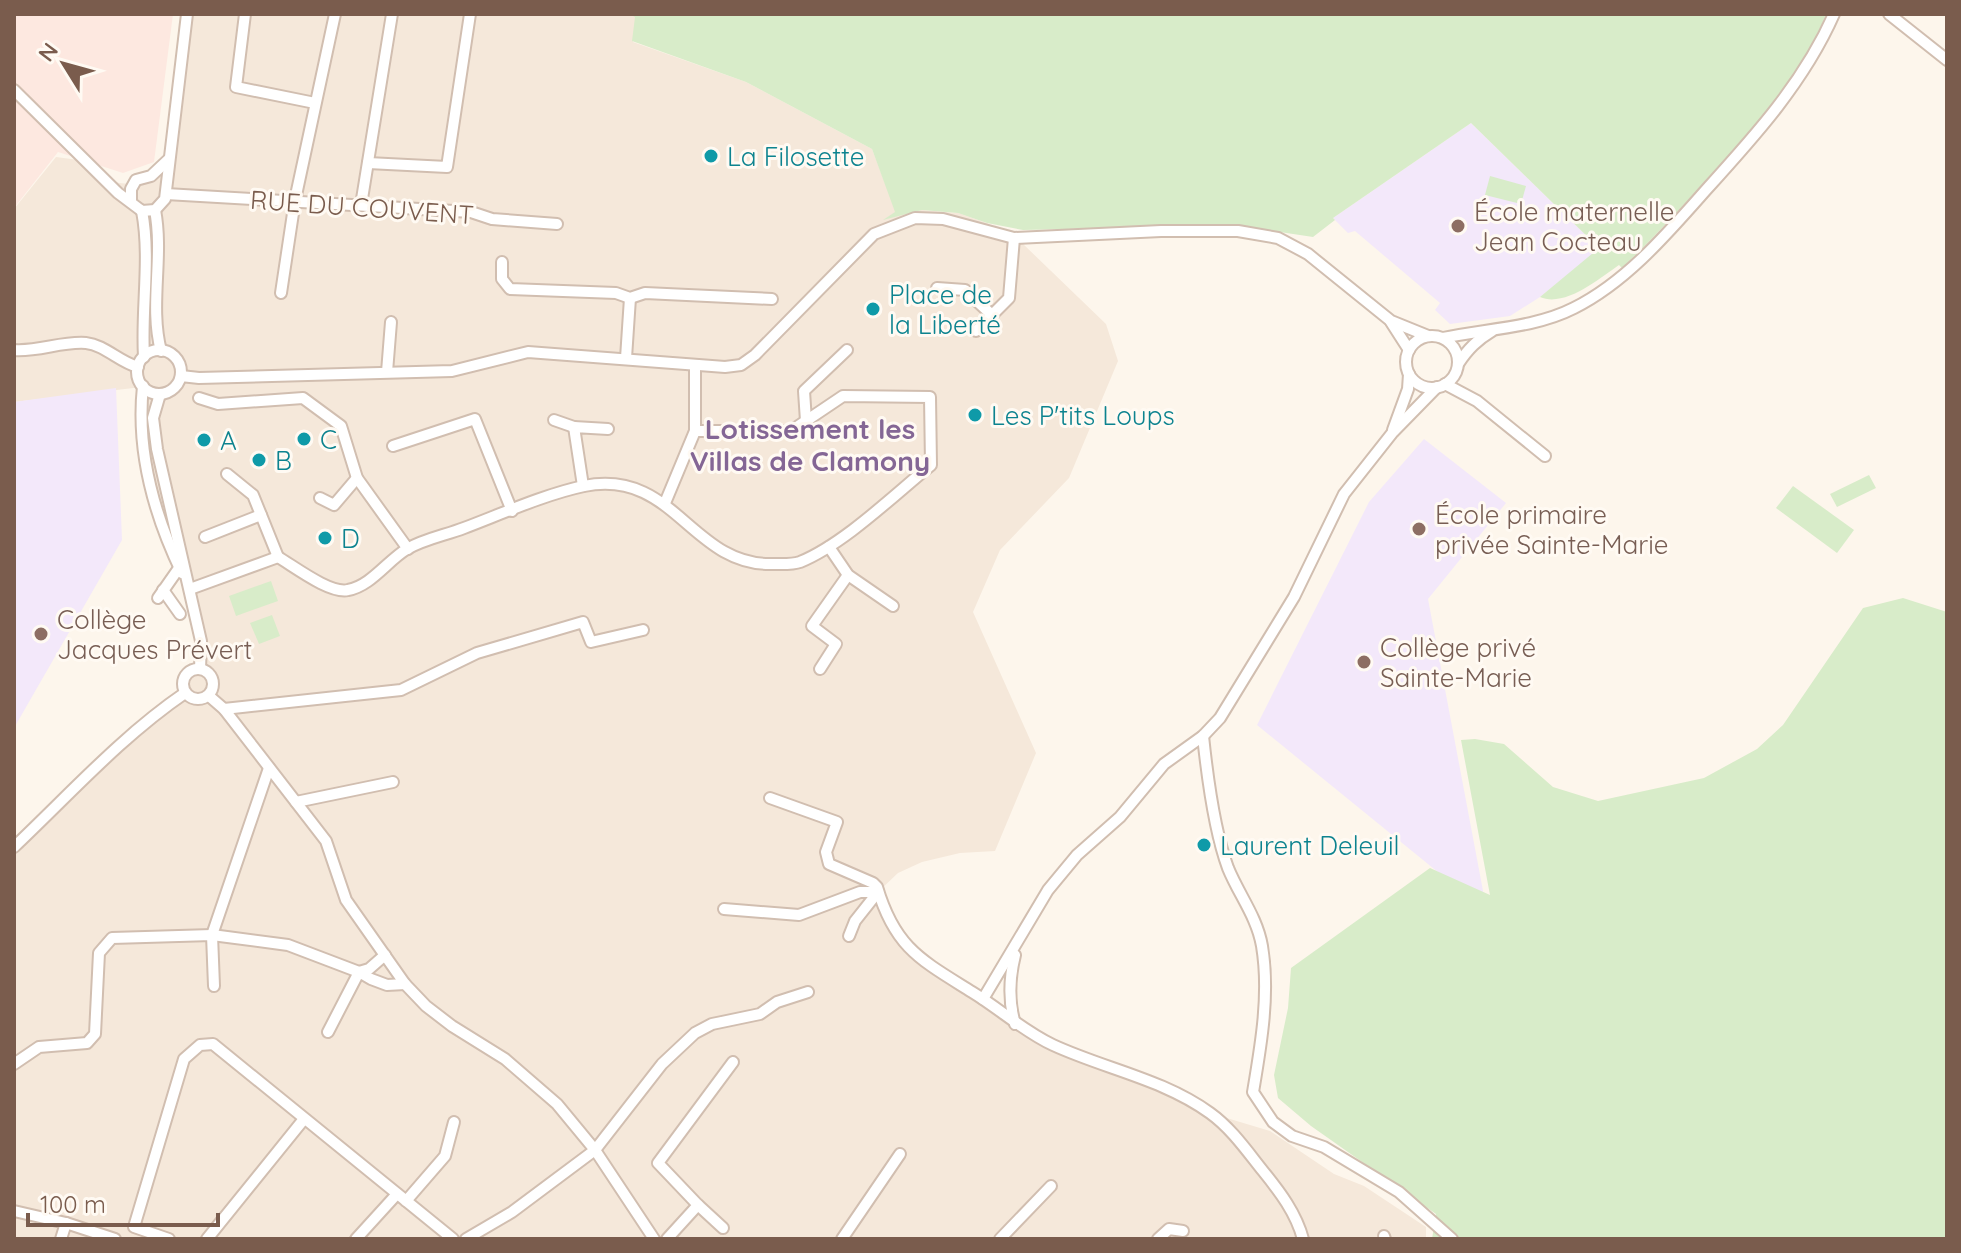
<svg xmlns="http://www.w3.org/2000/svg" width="1961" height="1253" viewBox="0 0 1961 1253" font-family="Quicksand,sans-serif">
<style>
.residential{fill:#f5e8da}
.commercial{fill:#fde8e0}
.education{fill:#f3e8fa}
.green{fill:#d8ecc9}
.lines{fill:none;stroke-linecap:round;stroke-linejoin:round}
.street-casing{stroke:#d1beb0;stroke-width:14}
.street{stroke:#fff;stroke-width:10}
.culture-dot{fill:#0f9aa8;stroke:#fffaf3;stroke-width:3}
.education-dot{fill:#8d6e63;stroke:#fffaf3;stroke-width:3}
.labels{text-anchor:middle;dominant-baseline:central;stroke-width:6;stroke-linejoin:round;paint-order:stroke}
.culture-label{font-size:26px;fill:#0d838f;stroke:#fffaf3;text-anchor:start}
.street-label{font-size:26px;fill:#7a5c4d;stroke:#fffaf3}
.education-label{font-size:26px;fill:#785e54;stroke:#fffaf3;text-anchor:start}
.neighbourhood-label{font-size:28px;font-weight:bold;fill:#846695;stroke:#fffaf3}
</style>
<rect width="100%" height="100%" fill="#fdf6ec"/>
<path class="residential" d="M 187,14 L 629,14 L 636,16 L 633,42 L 746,82 L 872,149 L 896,212 L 922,210 L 958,213 L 987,223 L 1022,243 L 1106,324 L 1118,361 L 1069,478 L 1000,550 L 973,612 L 1036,753 L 995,851 L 960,853 L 922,862 L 898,873 L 878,892 L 903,944 L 1015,1024 L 1210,1113 L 1270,1131 L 1334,1174 L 1364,1186 L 1426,1227 L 1426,1239 L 14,1239 L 14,850 L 155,713 L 185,693 L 184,678 L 190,671 L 200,669 L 201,642 L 159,520 L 142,451 L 142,387 L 14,402 L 14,209 L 56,157 L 86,161 L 101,176 L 119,183 L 132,184 L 168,160 Z"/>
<path class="commercial" d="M 14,14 L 173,14 L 154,162 L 123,173 L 58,152 L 14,208 Z"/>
<g class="education">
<path d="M 1471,123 L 1600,249 L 1540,297 L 1510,316 L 1450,324 L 1435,310 L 1440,303 L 1355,231 L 1348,233 L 1333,218 Z"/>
<path d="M 116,388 L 122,540 L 14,728 L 14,402 Z"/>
<path d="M 1424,439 L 1506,503 L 1428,599 L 1487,912 L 1257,725 L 1369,502 Z"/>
</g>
<g class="green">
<path d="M 629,14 L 1826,14 C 1804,71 1760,120 1720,165 C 1688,200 1657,235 1622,268 L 1619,265 C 1600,278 1565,308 1540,297 L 1599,248 L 1471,123 L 1333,218 L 1335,220 L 1313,237 L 1234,225 L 1023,230 L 987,223 L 958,213 L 922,210 L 883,220 L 895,212 L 872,149 L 746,82 L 632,41 L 635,17 Z"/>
<path d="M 1490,176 L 1526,186 L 1521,204 L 1485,195 Z"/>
<path d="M 1869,475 L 1876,488 L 1837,507 L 1830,494 Z"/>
<path d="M 1793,486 L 1854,530 L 1837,553 L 1776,508 Z"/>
<path d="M 271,581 L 278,601 L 236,616 L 229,596 Z"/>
<path d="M 1903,598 L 1947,612 L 1947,1239 L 1432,1239 L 1436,1214 L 1311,1126 L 1278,1098 L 1274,1075 L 1288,1008 L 1291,968 L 1430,868 L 1490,895 L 1461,740 L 1475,739 L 1504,744 L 1553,787 L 1598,801 L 1704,778 L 1757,749 L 1783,725 L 1863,608 Z"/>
<path d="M 272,615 L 280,636 L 259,644 L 250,623 Z"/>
</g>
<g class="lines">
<g class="street-casing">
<g id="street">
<path d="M 245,14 L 236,87 L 315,103"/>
<path d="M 1889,14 L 1947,60"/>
<path d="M 14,90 L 118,193 L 142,211 L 155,210 L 165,199 L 187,14"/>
<path d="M 368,163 L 447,167 L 470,14"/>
<path d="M 166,194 L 471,212 L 492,219 L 557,224"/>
<path d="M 131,200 L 131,189 L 136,180 L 151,176 L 168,160"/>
<path d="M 361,205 L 392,14"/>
<path d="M 155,210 C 164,257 149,305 161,351"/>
<path d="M 142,211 C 151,259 141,308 144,357"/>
<path d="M 502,262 L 502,279 L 510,289 L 616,293 L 630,298 L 645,293 L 772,299"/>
<path d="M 937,288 L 965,290 L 992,315"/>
<path d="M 281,293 L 295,200 L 335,14"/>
<path d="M 1391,322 L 1409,350"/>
<path d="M 976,331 L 1009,298 L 1014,238"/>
<circle cx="1432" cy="362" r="26"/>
<path d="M 1443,338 C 1485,329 1535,328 1574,308 C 1626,282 1667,234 1705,191 C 1755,136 1804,82 1834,14"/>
<path d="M 14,350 C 38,352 62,341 86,343 C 105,345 119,362 138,367"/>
<circle cx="159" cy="372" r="22"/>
<path d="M 626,358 L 630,298"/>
<path d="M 1458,364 C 1468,349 1477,340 1492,331"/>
<path d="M 387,372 L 391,322"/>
<path d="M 181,376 L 199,378 L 452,371 L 528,352 L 725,367 L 741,365 L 755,355 L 874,234 L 915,218 L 943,219 L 1014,238 L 1161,231 L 1238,231 L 1278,238 L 1308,254 L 1391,321 L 1428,336"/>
<path d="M 1445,384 L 1477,401 L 1545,456"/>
<path d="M 143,386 C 136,451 154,515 182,573"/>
<path d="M 160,394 L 153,418 L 157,449 L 201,641 L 200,669"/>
<path d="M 199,398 L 218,404 L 303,398 L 341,426 L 357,478 L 408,549"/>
<path d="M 554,420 L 574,427"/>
<path d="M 806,421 L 804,391 L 847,350"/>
<path d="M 1393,430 L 1408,389 L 1409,374"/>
<path d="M 393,446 L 475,419 L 512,511"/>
<path d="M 227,474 L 253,495 L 278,557"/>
<path d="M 583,486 L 574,427 L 608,429"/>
<path d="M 320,498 L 334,505 L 357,478"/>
<path d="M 665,503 L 695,431 L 695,365"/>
<path d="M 205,537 L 261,515"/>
<path d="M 829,547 L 848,575 L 893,606"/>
<path d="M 190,589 L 278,557 C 295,567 330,594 348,590 C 371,586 388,560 407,549 C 424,539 446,535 464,528 C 501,514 546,494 584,486 C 674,468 691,565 771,564 C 780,564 792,565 800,562 C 844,544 894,495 931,465 L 930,397 L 843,396 L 791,431 L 695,431"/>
<path d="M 163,590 L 180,614"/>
<path d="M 158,598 L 179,568"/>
<circle cx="198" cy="684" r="15"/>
<path d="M 820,669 L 836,644 L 812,626 L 848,575"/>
<path d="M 209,696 L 224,709 L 326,841 L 346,900 L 405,984 L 426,1006 L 452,1026 L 505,1059 L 557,1104 L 595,1150 L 654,1239"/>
<path d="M 224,709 L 401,690 L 477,653 L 583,622 L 591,642 L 643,630"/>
<path d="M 1203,736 C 1207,774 1215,833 1228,868 C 1239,895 1257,917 1262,946 C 1270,994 1261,1045 1253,1092 L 1273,1122 L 1292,1136 L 1324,1147 L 1399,1192 L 1452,1239"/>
<path d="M 770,798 L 837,822 L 826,852 L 829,864 L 873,883 L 877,887 C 895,948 921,960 972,992 C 1000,1009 1023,1031 1053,1045 C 1105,1069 1163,1079 1210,1113 C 1231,1128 1247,1151 1263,1171 C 1280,1192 1296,1213 1303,1239"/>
<path d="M 296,802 L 393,782"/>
<path d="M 14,847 C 70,794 122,736 185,693"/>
<path d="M 724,909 L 799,915 L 860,892 L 878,892"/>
<path d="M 849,936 L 855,921 L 878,892"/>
<path d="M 1015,955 C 1009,979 1008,1000 1015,1024"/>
<path d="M 359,972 L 369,969 L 385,955"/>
<path d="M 214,986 L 212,935 L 269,768"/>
<path d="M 983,999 L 1048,890 L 1077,855 L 1120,817 L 1164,764 L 1203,736 L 1220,718 L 1294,597 L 1344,494 L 1393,432 L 1437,387"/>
<path d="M 328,1032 L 359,972"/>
<path d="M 14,1064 L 39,1047 L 87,1043 L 95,1034 L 99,953 L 112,938 L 212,935 L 288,945 L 359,972 L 371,979 L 387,985 L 405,984"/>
<path d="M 406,1201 L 445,1156 L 454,1122"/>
<path d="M 698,1205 L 723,1228"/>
<path d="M 14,1211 L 66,1223 L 115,1239"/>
<path d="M 1384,1236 L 1385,1239"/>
<path d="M 61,1239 L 66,1223"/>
<path d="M 169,1239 L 134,1227 L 184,1059 L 200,1045 L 213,1044 L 453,1239"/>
<path d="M 207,1239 L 304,1119"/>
<path d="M 356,1239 L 397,1194"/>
<path d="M 466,1239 L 512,1212 L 595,1150 L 662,1064 L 695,1033 L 712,1024 L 760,1014 L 777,1002 L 808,992"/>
<path d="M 667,1239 L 698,1205 L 658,1163 L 733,1062"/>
<path d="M 842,1239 L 900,1154"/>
<path d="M 1000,1239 L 1051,1186"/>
<path d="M 1158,1239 L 1169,1229 L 1183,1231"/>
</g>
</g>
<use href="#street" class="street"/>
</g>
<g class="culture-dot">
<circle cx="711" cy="156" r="8"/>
<circle cx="873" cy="309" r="8"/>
<circle cx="975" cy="415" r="8"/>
<circle cx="304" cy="439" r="8"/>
<circle cx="204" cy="440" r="8"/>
<circle cx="259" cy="460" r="8"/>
<circle cx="325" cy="538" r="8"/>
<circle cx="1204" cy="845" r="8"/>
</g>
<g class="education-dot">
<circle cx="1458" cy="226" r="8"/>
<circle cx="1419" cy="529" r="8"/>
<circle cx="41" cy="634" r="8"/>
<circle cx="1364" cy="662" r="8"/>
</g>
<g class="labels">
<g class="culture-label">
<text x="727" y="156">La Filosette</text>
<text x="889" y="294">Place de<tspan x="889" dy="30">la Liberté</tspan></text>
<text x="991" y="415">Les P'tits Loups</text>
<text x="320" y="439">C</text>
<text x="220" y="440">A</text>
<text x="275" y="460">B</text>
<text x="341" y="538">D</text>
<text x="1220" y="845">Laurent Deleuil</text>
</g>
<g class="street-label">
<text transform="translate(362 207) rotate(4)">RUE DU COUVENT</text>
</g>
<g class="education-label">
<text x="1474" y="211">École maternelle<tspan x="1474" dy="30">Jean Cocteau</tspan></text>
<text x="1435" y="514">École primaire<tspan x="1435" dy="30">privée Sainte-Marie</tspan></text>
<text x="57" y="619">Collège<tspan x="57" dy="30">Jacques Prévert</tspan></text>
<text x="1380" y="647">Collège privé<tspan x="1380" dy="30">Sainte-Marie</tspan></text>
</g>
<g class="neighbourhood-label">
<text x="810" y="428">Lotissement les<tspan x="810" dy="32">Villas de Clamony</tspan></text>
</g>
</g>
<rect width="1961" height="1253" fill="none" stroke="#7a5c4d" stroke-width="32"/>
<g transform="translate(64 64) rotate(307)" stroke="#fffaf3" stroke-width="6" paint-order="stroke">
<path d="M0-6L14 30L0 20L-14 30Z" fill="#7a5c4d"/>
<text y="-12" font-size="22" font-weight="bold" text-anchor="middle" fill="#7a5c4d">N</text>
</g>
<path d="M28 1213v12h190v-12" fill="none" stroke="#7a5c4d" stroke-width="4"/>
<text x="40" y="1213" font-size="24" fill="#7a5c4d" stroke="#fffaf3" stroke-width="6" paint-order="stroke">100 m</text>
</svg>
